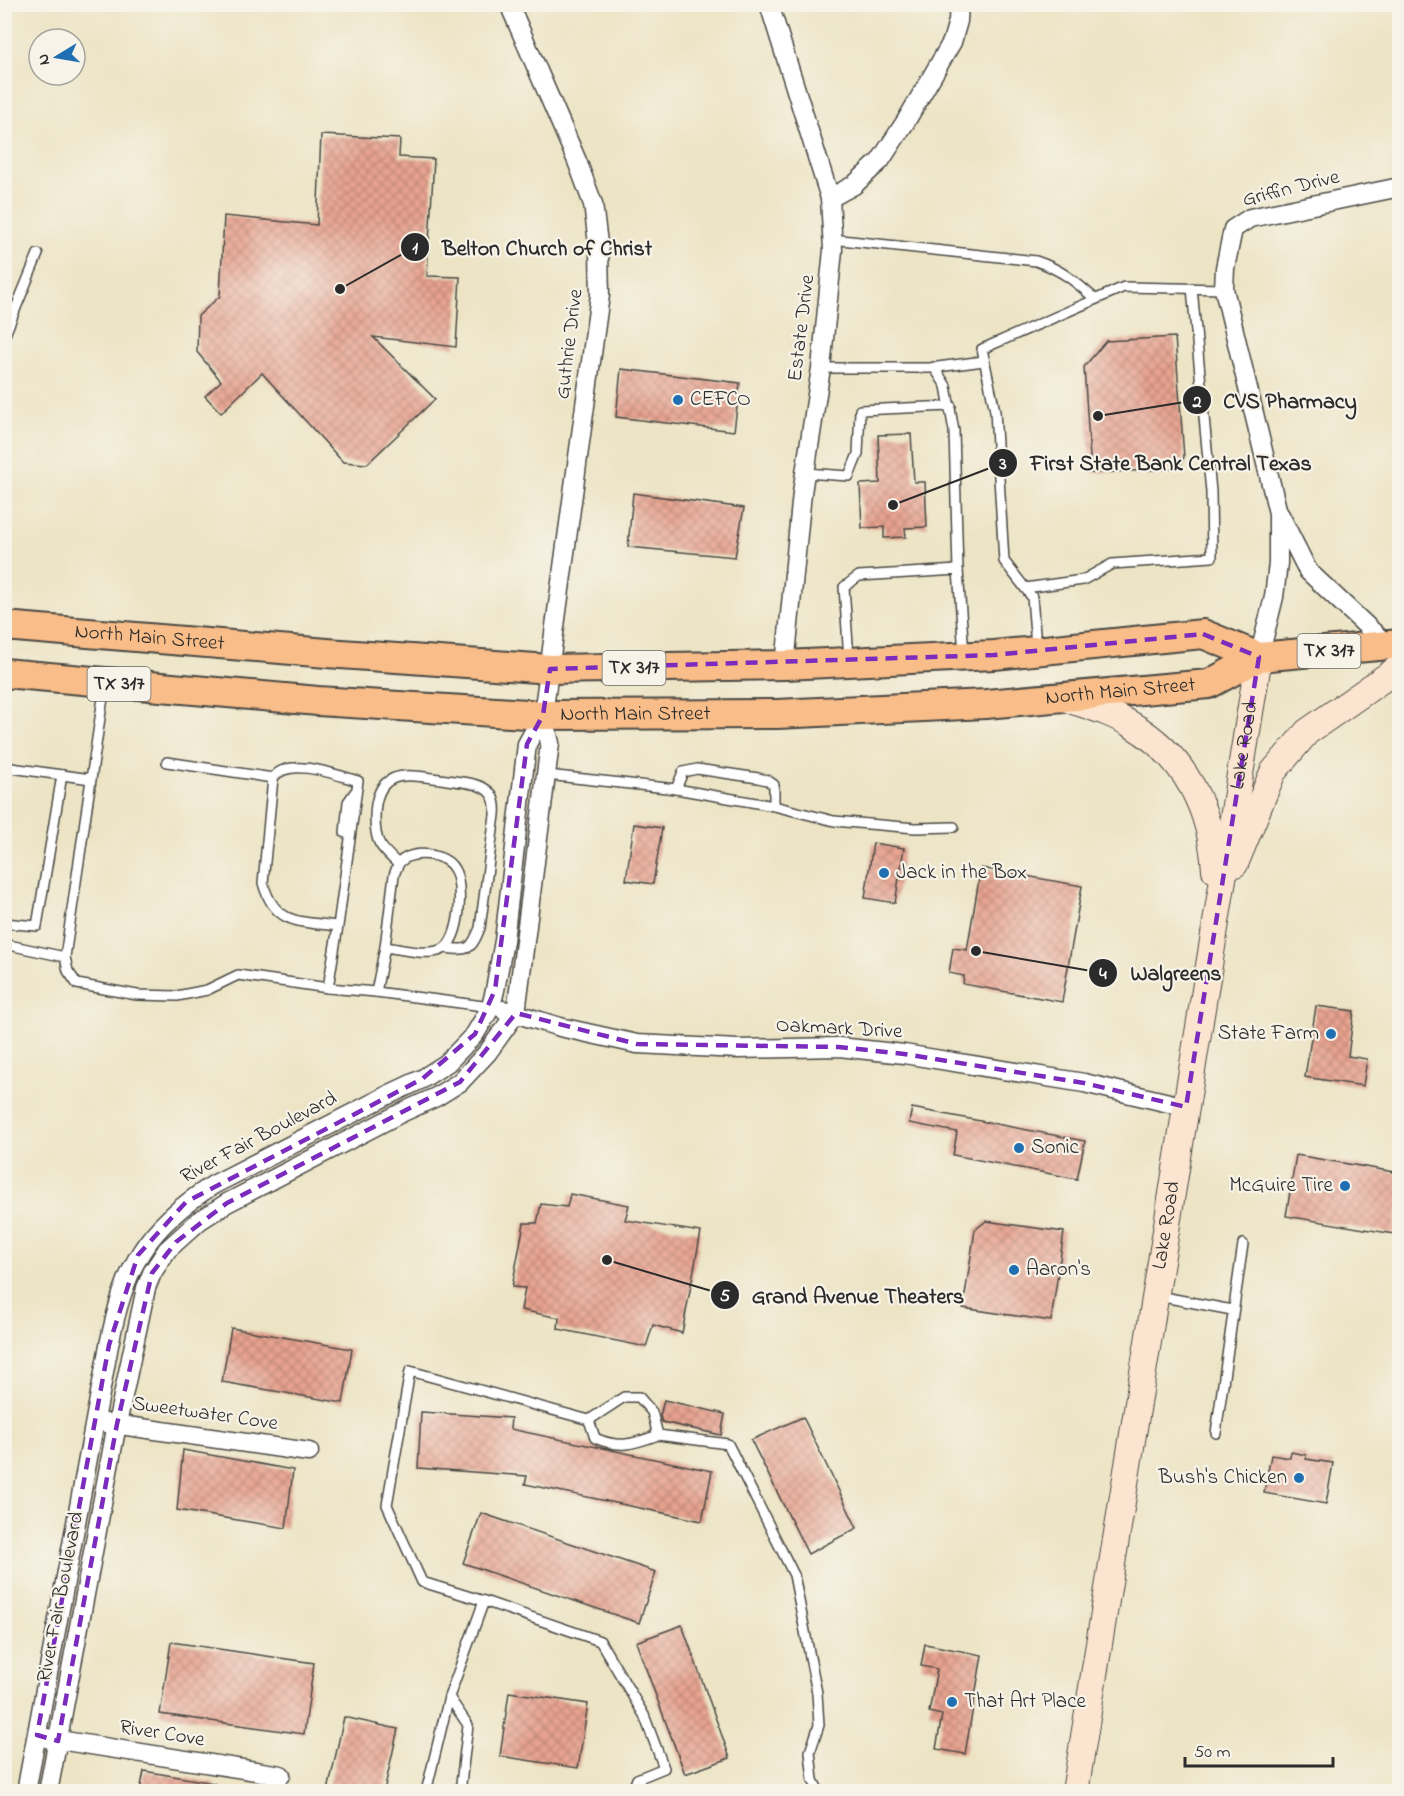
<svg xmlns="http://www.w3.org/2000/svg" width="1404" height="1796" viewBox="0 0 1404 1796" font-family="'Indie Flower',sans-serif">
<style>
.building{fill:url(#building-cross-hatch)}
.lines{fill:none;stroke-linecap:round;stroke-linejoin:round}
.lane-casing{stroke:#484742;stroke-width:12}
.street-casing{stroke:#484742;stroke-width:21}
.secondary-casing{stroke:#484742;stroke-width:28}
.primary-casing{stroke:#484742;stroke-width:32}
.lane{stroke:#fff;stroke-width:9}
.street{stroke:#fff;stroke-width:18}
.secondary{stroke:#fce5d0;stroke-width:26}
.primary{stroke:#f8bd89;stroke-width:28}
.marked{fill:none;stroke:#7b2cbf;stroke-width:4.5;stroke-dasharray:12 8;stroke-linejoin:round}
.poi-dot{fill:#1f6fb2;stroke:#f7f3e8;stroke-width:2}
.labels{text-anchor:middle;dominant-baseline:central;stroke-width:4.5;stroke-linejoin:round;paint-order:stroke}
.shield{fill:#f7f3e8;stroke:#686764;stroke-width:1.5}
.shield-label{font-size:20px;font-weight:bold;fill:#2b2b2b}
.street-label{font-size:21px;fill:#2b2b2b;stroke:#f7f3e8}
.poi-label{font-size:21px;fill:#2b2b2b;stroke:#f7f3e8;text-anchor:start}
.leader{fill:none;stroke:#2b2b2b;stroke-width:2}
.callout-dot{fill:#2b2b2b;stroke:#f7f3e8;stroke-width:2}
.mark-label{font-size:18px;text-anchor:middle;font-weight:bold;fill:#fff}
.callout-label{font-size:22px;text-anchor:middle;font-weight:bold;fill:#2b2b2b;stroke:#f7f3e8;stroke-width:4.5;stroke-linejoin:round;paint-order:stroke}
</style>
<defs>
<pattern id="building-cross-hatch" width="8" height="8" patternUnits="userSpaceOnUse" patternTransform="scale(1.5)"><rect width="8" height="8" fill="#e8a390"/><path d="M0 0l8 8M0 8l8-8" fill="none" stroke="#bc8576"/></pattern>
</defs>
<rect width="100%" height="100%" fill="#f7f3e8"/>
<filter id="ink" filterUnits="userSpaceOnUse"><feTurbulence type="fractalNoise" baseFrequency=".0167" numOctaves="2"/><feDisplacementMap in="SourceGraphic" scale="12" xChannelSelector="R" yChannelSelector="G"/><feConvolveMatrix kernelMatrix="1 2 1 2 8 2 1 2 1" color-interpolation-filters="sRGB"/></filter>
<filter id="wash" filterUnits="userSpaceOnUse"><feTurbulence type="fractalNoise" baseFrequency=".008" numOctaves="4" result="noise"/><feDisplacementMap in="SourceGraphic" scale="24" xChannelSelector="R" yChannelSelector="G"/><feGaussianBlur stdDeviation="1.35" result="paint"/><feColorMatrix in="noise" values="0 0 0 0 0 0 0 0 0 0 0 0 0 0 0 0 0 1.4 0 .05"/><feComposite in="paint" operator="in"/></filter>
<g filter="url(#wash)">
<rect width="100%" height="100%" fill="#ece4c5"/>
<g id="blocks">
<g class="building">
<path d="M 321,135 L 400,139 L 399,157 L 434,159 L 427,276 L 460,277 L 456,347 L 373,337 L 435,399 L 367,464 L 343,462 L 262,373 L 221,413 L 205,396 L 221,381 L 197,352 L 198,316 L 220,296 L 224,216 L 317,225 Z"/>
<path d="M 1175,337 L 1184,457 L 1181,464 L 1171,469 L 1091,473 L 1084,367 L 1106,341 Z"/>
<path d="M 621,369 L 740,383 L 734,431 L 616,417 Z"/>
<path d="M 911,434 L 914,482 L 925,482 L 927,527 L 905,528 L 906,537 L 884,538 L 884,527 L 862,528 L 860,484 L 880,483 L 878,435 Z"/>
<path d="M 633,493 L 744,508 L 735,557 L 628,547 Z"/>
<path d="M 634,824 L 662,828 L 653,884 L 626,880 Z"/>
<path d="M 873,843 L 904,848 L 895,903 L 865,898 Z"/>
<path d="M 981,868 L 1082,886 L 1062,1002 L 963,984 L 964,976 L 949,973 L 953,948 L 967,950 Z"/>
<path d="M 1316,1006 L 1354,1011 L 1348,1056 L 1367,1059 L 1363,1086 L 1305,1077 Z"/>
<path d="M 912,1108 L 1085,1141 L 1077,1179 L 953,1155 L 957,1132 L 909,1123 Z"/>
<path d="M 1296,1155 L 1400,1173 L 1400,1199 L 1394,1234 L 1286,1216 Z"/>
<path d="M 570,1194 L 629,1205 L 625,1220 L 701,1232 L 682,1333 L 653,1325 L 646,1347 L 558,1329 L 559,1318 L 521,1310 L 525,1288 L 512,1287 L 524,1223 L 537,1223 L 541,1204 L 567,1207 Z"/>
<path d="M 986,1221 L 1064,1232 L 1051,1321 L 963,1308 L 975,1230 Z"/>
<path d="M 231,1328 L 352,1349 L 343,1403 L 222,1382 Z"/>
<path d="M 664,1400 L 725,1414 L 721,1435 L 662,1422 L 660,1416 Z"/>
<path d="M 421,1412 L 511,1418 L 510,1429 L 712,1471 L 702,1521 L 525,1484 L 527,1476 L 418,1468 Z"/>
<path d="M 803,1417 L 857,1528 L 808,1554 L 751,1440 Z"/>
<path d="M 183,1450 L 293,1470 L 286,1528 L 177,1510 Z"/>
<path d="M 1291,1452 L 1306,1455 L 1306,1459 L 1333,1463 L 1326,1504 L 1264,1493 L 1271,1455 L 1290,1458 Z"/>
<path d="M 481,1513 L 656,1572 L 639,1623 L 463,1563 Z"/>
<path d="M 682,1625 L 730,1758 L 685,1774 L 636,1642 Z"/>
<path d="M 171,1642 L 314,1663 L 304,1734 L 160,1714 Z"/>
<path d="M 925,1644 L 982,1655 L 965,1754 L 936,1749 L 942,1715 L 929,1712 L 937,1669 L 921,1666 Z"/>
<path d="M 509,1692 L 588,1704 L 578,1768 L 500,1756 Z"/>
<path d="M 344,1717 L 398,1729 L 384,1791 L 328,1791 Z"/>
<path d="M 144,1771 L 214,1783 L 213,1791 L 140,1791 Z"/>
</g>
</g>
</g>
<g filter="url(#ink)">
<use href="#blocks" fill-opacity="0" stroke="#484742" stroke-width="1.5"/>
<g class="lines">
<g class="lane-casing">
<g id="lane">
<path d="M 832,239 L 1036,261 C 1062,270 1075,281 1095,299"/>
<path d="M 4,337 L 38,254"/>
<path d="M 934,367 L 946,386 L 954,431 L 958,570"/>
<path d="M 821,368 L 930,368 L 984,361"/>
<path d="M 805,473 L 849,476 L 858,454 L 860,410 L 951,406"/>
<path d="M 1025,588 L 1083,580 L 1112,564 L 1212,557 L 1211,492 L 1192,288"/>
<path d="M 1036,646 L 1032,597 L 1004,561 L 995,411 L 982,349 L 1124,287 L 1224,289"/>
<path d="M 849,659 L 844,587 L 859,576 L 958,570 L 964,654"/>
<path d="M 105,684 L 65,957 L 68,971 L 77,984 L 137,995 L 177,996 L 207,990 L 238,975 L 328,988 L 376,992 L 491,1007"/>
<path d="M 167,762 L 273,778"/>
<path d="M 4,767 L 91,779"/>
<path d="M 547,775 L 676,789 L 774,806 L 834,821 L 915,828 L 954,827"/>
<path d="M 676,789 L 683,772 L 697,769 L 758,778 L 767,780 L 774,785 L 774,806"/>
<path d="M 345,833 L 348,802 L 355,792"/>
<path d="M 398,864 C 380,847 375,843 375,818 C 375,765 409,775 447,780 C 459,782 477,782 487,790 C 495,796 496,805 495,815 L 480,928 C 471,950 469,951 445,948"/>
<path d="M 4,923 L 37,926 L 62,775"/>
<path d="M 4,944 L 65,957"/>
<path d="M 328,988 L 338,926 L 358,781 C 337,775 288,756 273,778 L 263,883 C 275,926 300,921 338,926"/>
<path d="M 376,992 L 385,947 L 394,875 C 396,870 397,866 400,862 C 413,849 445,853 454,869 C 464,884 461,943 441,950 C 424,956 402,949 385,947"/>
<path d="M 1158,1296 L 1232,1310"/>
<path d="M 589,1420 L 595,1438 C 620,1449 633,1444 658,1435"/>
<path d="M 1216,1433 L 1243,1244"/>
<path d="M 484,1601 L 600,1641 L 644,1715 L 664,1768 L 637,1779 L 632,1792"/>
<path d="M 426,1792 L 449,1697"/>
<path d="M 460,1792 L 468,1725 L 449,1697 L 484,1601 L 422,1582 L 387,1505 L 410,1371 L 589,1420 L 624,1397 L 639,1397 L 652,1412 L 658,1435 L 728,1444 L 794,1575 L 817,1693 L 819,1725 L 810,1752 L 813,1780 L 819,1792"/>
</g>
</g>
<g class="street-casing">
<g id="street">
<path d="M 769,4 L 830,198 L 833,250 L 821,368 L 802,493 L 785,665"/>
<path d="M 830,198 L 854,185 L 880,161 L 906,121 L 952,42 L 958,21 L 959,4"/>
<path d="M 1280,515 L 1308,571 L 1388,646"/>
<path d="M 1259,657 L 1274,597 L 1278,563 L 1278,513 L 1224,289 L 1225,268 L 1233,229 L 1250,218 L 1400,187"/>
<path d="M 504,1010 L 560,1027 L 637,1044 L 738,1049 L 839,1047 L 904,1054 L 1084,1083 L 1186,1107"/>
<path d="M 106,1423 L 309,1452"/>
<path d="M 46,1738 L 281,1775"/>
<path d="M 26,1792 L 109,1345 C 125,1267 144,1229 213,1185 L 388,1095 L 422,1079 L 447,1063 L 475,1034 L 491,1007 L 495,990 L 504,941 L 527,744 L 543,715 L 600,295 L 599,251 L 593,204 L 577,161 L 509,4"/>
<path d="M 48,1792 L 117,1424 L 146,1288 L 152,1273 L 167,1250 L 199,1221 L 227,1203 L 401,1113 L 436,1097 L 460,1082 L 488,1052 L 516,1013 L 550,743 L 543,715"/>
</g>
</g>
<g class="secondary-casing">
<g id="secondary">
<path d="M 1064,698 C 1087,706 1111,712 1132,725 C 1186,757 1211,810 1215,870"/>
<path d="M 1235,864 L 1273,772 L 1307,732 L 1400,667"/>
<path id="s1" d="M 1075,1792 L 1259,657"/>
</g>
</g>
<g class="primary-casing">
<g id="primary">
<path id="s2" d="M 4,626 L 327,653 L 550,669 L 785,665 L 994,655 L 1203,634 L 1259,657"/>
<path id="s3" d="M 4,673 L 318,701 L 543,715 L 777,714 L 986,704 L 1209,684 L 1259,657 L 1400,644"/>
</g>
</g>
<use href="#lane" class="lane"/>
<use href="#street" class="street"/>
<use href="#secondary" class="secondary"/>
<use href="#primary" class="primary"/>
</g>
</g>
<path class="marked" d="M 1203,634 L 1259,657 L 1186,1107 L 1084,1083 L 904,1054 L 839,1047 L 637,1044 L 516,1013 L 460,1082 L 227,1203 L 176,1242 L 152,1273 L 117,1424 L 58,1741 L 37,1735 L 109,1345 L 138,1255 L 186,1202 L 422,1079 L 475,1034 L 495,990 L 527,744 L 543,715 L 550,669 L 994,655 Z"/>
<g class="poi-dot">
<circle cx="678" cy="400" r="6"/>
<circle cx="884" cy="873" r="6"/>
<circle cx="1331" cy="1034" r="6"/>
<circle cx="1019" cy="1148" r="6"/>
<circle cx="1345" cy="1186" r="6"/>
<circle cx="1014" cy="1270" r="6"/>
<circle cx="1299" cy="1478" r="6"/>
<circle cx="952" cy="1702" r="6"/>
</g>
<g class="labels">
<g class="shield">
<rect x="1297.5" y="634" width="63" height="34" rx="4.5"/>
<rect x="602.5" y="651" width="63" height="34" rx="4.5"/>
<rect x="87.5" y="667" width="63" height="34" rx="4.5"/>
</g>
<g class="shield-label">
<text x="1329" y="651">TX 317</text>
<text x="634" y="668">TX 317</text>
<text x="119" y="684">TX 317</text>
</g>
<g class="street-label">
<text transform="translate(1291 189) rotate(-14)">Griffin Drive</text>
<text transform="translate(802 328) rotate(-83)">Estate Drive</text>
<text transform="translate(570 344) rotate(-83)">Guthrie Drive</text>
<text stroke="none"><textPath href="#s2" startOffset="146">North Main Street</textPath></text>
<text stroke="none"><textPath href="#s3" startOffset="1119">North Main Street</textPath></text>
<text stroke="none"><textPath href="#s3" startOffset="633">North Main Street</textPath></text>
<text stroke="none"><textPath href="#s1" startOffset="1060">Lake Road</textPath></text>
<text transform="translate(839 1029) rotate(3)">Oakmark Drive</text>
<text transform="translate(259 1138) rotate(-28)">River Fair Boulevard</text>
<text stroke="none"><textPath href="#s1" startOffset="574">Lake Road</textPath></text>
<text transform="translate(205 1414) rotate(8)">Sweetwater Cove</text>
<text transform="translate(61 1597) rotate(-79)">River Fair Boulevard</text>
<text transform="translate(162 1734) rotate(9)">River Cove</text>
</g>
<g class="poi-label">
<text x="690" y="400">CEFCO</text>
<text x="896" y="873">Jack in the Box</text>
<text x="1319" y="1034" text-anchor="end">State Farm</text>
<text x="1031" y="1148">Sonic</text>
<text x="1333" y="1186" text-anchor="end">McGuire Tire</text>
<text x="1026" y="1270">Aaron's</text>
<text x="1287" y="1478" text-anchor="end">Bush's Chicken</text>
<text x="964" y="1702">That Art Place</text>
</g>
</g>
<path class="leader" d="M340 289L415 247M1098 416L1197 400M893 505L1003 463M976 951L1103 973M607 1260L725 1295"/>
<g class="callout-dot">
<circle cx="340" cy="289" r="6"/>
<circle cx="1098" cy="416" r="6"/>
<circle cx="893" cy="505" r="6"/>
<circle cx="976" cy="951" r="6"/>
<circle cx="607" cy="1260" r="6"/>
<circle cx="415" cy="247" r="15"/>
<circle cx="1197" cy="400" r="15"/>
<circle cx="1003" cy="463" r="15"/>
<circle cx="1103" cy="973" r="15"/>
<circle cx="725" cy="1295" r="15"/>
</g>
<g class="mark-label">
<text x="415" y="253">1</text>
<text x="1197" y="407">2</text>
<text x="1003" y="469">3</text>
<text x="1103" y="979">4</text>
<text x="725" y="1301">5</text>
</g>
<g class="callout-label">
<text x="547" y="255">Belton Church of Christ</text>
<text x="1290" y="408">CVS Pharmacy</text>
<text x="1171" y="470">First State Bank Central Texas</text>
<text x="1176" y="980">Walgreens</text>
<text x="858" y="1303">Grand Avenue Theaters</text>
</g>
<rect width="1404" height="1796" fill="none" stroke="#f7f3e8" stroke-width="24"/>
<g transform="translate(57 57) rotate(259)"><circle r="28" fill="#f7f3e8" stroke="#a5a39c" stroke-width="1.5"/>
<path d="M0-4.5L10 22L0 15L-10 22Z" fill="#1f6fb2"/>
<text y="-9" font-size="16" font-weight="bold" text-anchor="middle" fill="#2b2b2b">N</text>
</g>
<path d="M1185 1757v9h148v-9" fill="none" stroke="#2b2b2b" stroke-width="3"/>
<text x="1194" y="1757" font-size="18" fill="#2b2b2b" stroke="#f7f3e8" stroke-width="4.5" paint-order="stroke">50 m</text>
</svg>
